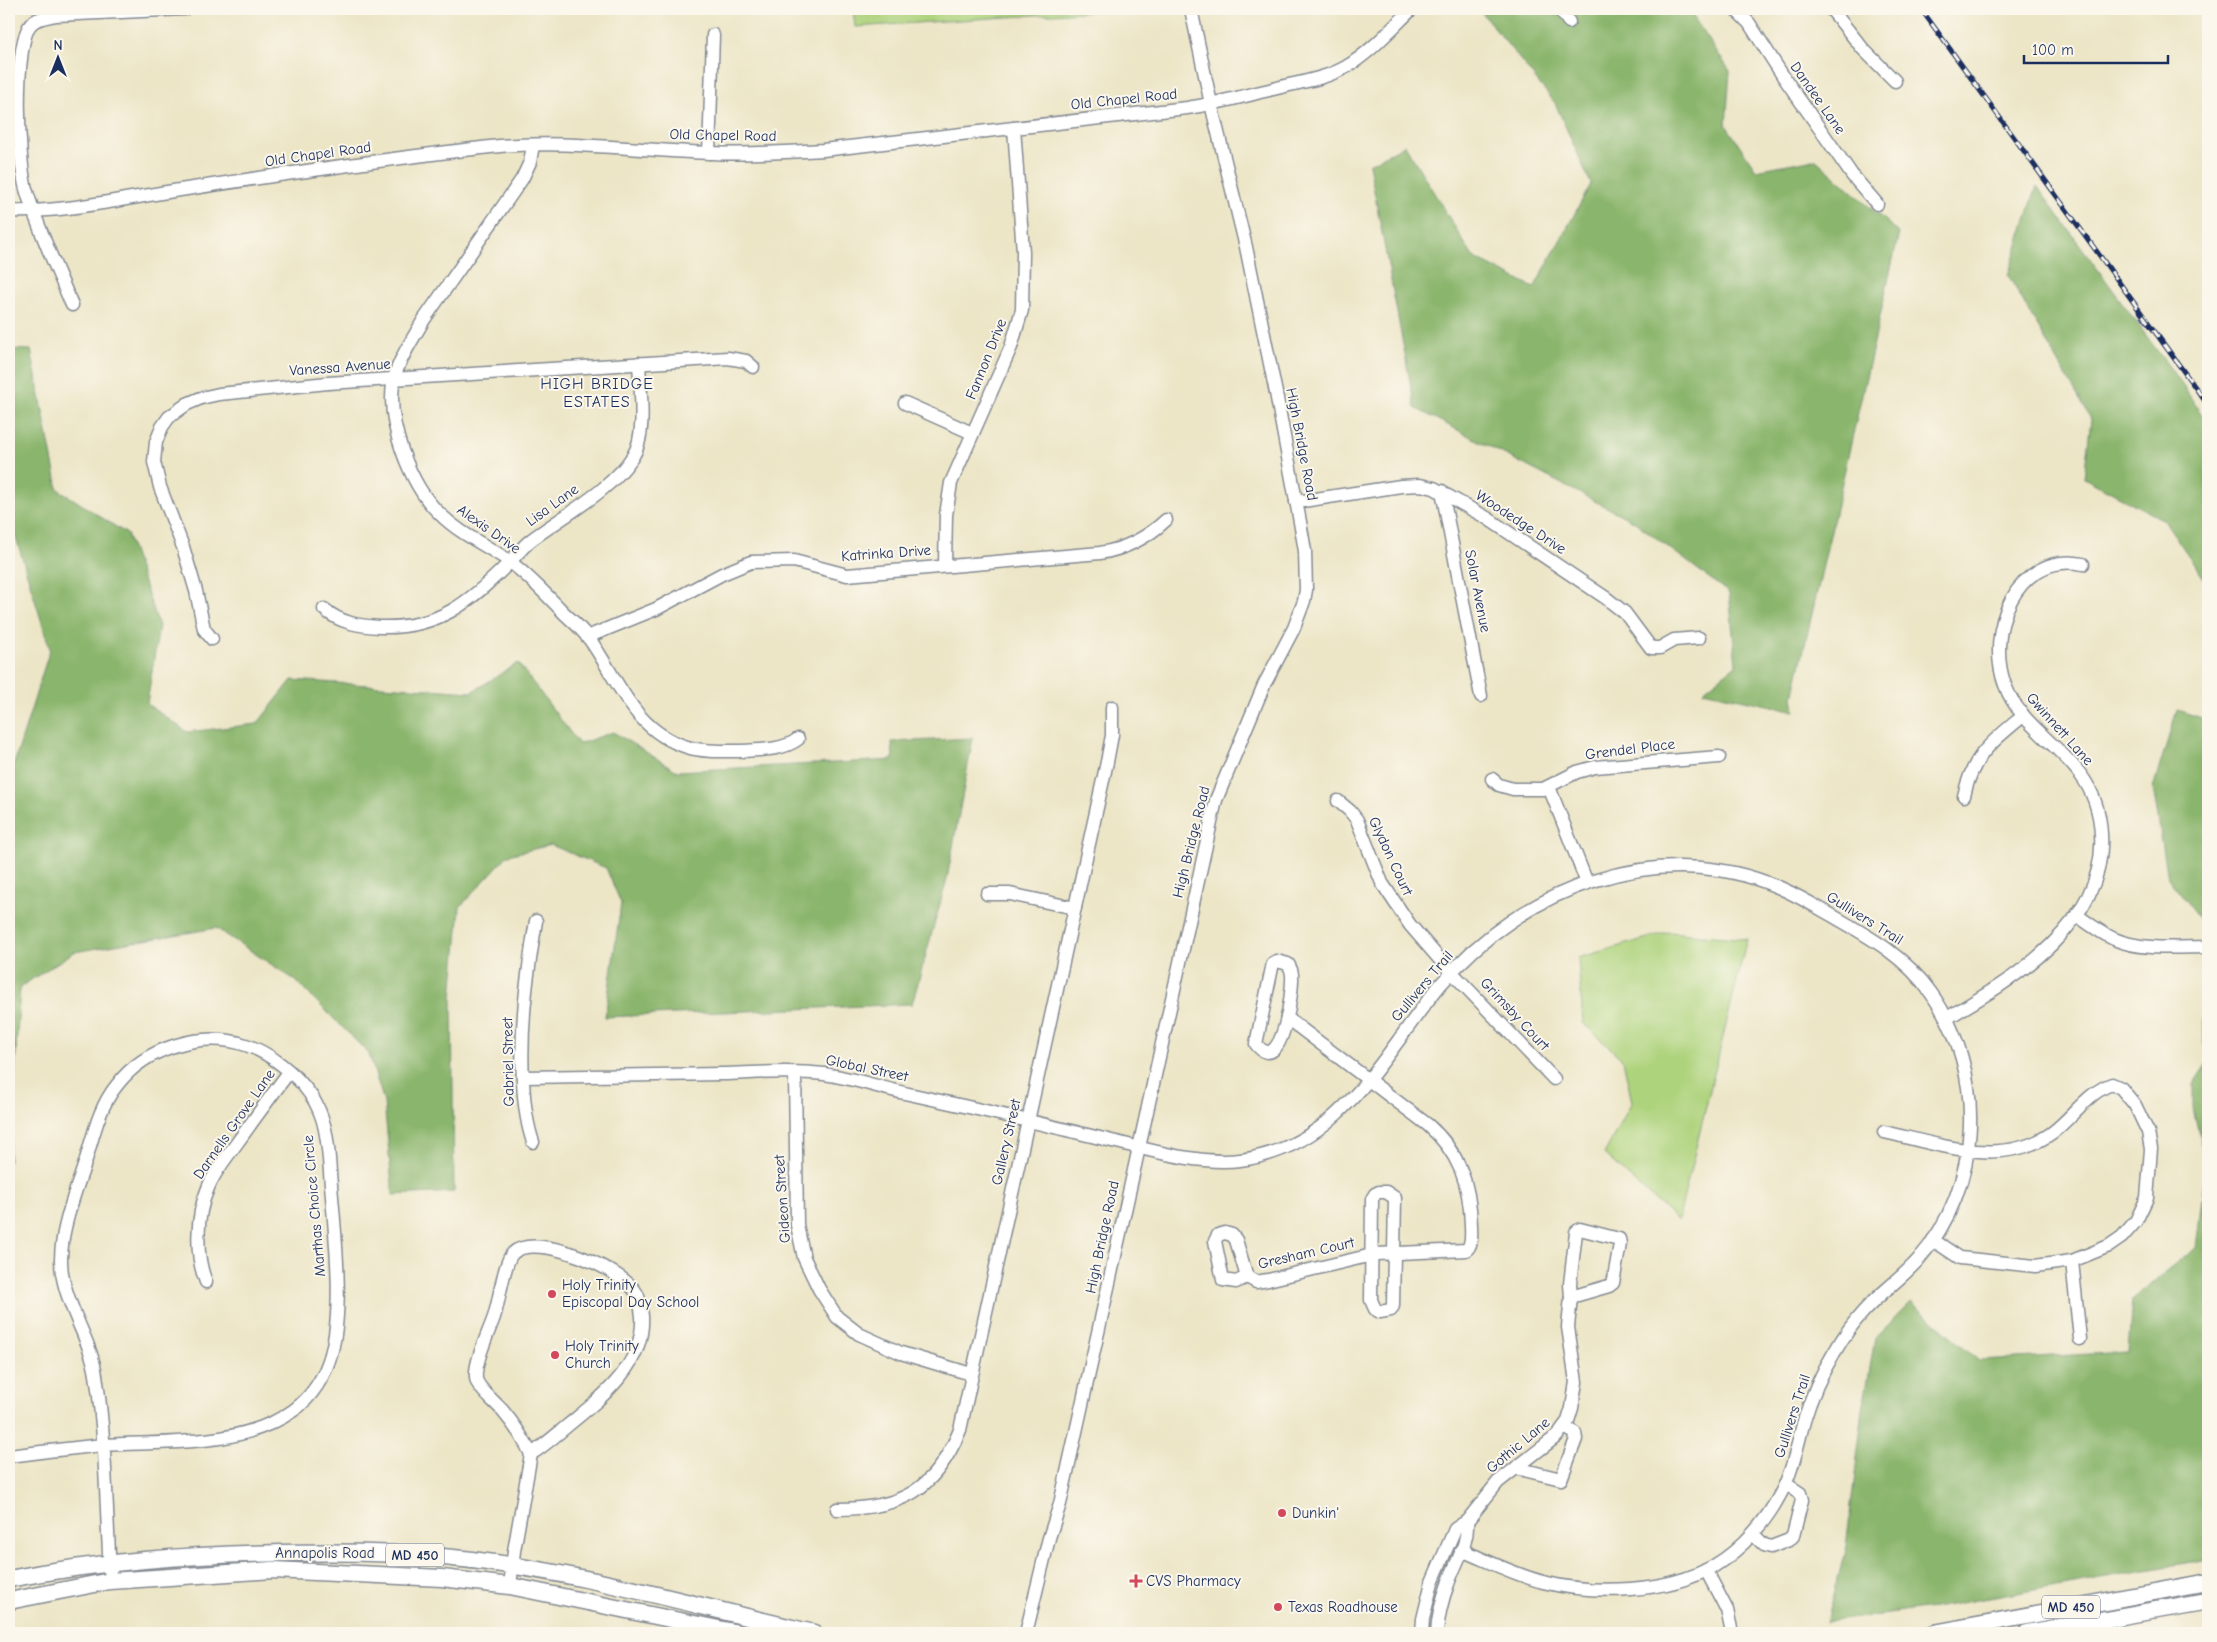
<svg xmlns="http://www.w3.org/2000/svg" width="2217" height="1642" viewBox="0 0 2217 1642" font-family="'Comic Neue',sans-serif">
<style>
.green{fill:#aed37d;stroke:#64816e}
.forest{fill:#8ab56c;stroke:#527265}
.lines{fill:none;stroke-linecap:round;stroke-linejoin:round}
.minor-casing{stroke:#848a92;stroke-width:15}
.major-casing{stroke:#848a92;stroke-width:19}
.minor{stroke:#fff;stroke-width:12}
.major{stroke:#fff;stroke-width:16}
.rail-casing{stroke:#1b2f5e;stroke-width:5}
.rail{stroke:#fbf7ec;stroke-width:3;stroke-dasharray:9;stroke-linecap:butt}
.poi-dot{fill:#d1495b;stroke:#fbf7ec;stroke-width:2}
.labels{text-anchor:middle;dominant-baseline:central;stroke-width:4;stroke-linejoin:round;paint-order:stroke}
.shield{fill:#fbf7ec;stroke:#5e6b89;stroke-width:1}
.shield-label{font-size:14px;font-weight:bold;fill:#1b2f5e}
.street-label{font-size:15px;fill:#1b2f5e;stroke:#fbf7ec}
.poi-label{font-size:15px;fill:#1b2f5e;stroke:#fbf7ec;text-anchor:start}
.neighbourhood-label{font-size:16px;letter-spacing:1px;fill:#1b2f5e;stroke:#fbf7ec}
</style>
<rect width="100%" height="100%" fill="#fbf7ec"/>
<filter id="ink" filterUnits="userSpaceOnUse"><feTurbulence type="fractalNoise" baseFrequency=".02" numOctaves="2"/><feDisplacementMap in="SourceGraphic" scale="10" xChannelSelector="R" yChannelSelector="G"/><feConvolveMatrix kernelMatrix="1 2 1 2 8 2 1 2 1" color-interpolation-filters="sRGB"/></filter>
<filter id="wash" filterUnits="userSpaceOnUse"><feTurbulence type="fractalNoise" baseFrequency=".0096" numOctaves="4" result="noise"/><feDisplacementMap in="SourceGraphic" scale="20" xChannelSelector="R" yChannelSelector="G"/><feGaussianBlur stdDeviation="1.12" result="paint"/><feColorMatrix in="noise" values="0 0 0 0 0 0 0 0 0 0 0 0 0 0 0 0 0 1.4 0 .05"/><feComposite in="paint" operator="in"/></filter>
<g filter="url(#wash)">
<rect width="100%" height="100%" fill="#ece5c6"/>
<g class="green">
<path d="M 853,9 L 1128,9 L 855,27 Z"/>
<path d="M 2202,922 L 2208,922 L 2208,1052 L 2204,1045 Z"/>
<path d="M 1668,932 L 1747,939 L 1678,1221 L 1604,1154 L 1632,1102 L 1623,1060 L 1583,1023 L 1578,958 Z"/>
</g>
<g class="forest">
<path d="M 1479,9 L 1688,9 L 1730,71 L 1726,125 L 1756,170 L 1815,159 L 1899,233 L 1793,697 L 1795,711 L 1703,691 L 1736,665 L 1729,593 L 1635,522 L 1415,408 L 1369,164 L 1405,145 L 1473,257 L 1534,288 L 1591,184 L 1555,103 Z"/>
<path d="M 2037,186 L 2183,386 L 2208,424 L 2208,584 L 2164,520 L 2084,478 L 2091,419 L 2008,275 Z"/>
<path d="M 9,349 L 31,350 L 58,489 L 127,534 L 159,626 L 147,704 L 187,732 L 257,724 L 292,680 L 472,692 L 518,663 L 579,744 L 613,732 L 677,771 L 893,760 L 892,742 L 973,738 L 947,879 L 912,1004 L 605,1017 L 621,903 L 606,868 L 551,845 L 508,855 L 460,907 L 452,997 L 454,1192 L 393,1195 L 384,1102 L 369,1054 L 295,980 L 216,928 L 74,952 L 20,987 L 9,1161 L 9,780 L 50,649 L 9,515 Z"/>
<path d="M 2177,710 L 2208,720 L 2208,922 L 2202,922 L 2168,878 L 2153,788 Z"/>
<path d="M 2208,1062 L 2208,1559 L 1933,1608 L 1827,1622 L 1846,1547 L 1863,1409 L 1875,1338 L 1911,1302 L 1979,1360 L 2128,1352 L 2132,1299 L 2196,1248 L 2206,1165 L 2193,1108 L 2193,1084 Z"/>
</g>
</g>
<g filter="url(#ink)">
<g class="lines">
<g class="minor-casing">
<g id="minor">
<path d="M 1559,9 L 1569,22"/>
<path d="M 1735,9 L 1749,23 L 1783,76 L 1852,175 L 1877,204"/>
<path d="M 1831,9 L 1863,49 L 1895,81"/>
<path d="M 533,145 L 530,162 L 522,179 L 423,321 C 413,339 399,359 394,379 C 385,420 410,486 440,514 C 460,534 486,545 509,561 C 529,576 547,595 564,613 C 572,620 581,629 588,637 C 618,678 632,730 687,747 C 703,752 722,751 739,751 C 757,750 783,751 798,739"/>
<path d="M 709,153 L 713,35"/>
<path d="M 9,211 C 63,213 126,198 180,190 C 283,174 386,159 490,147 C 563,139 638,151 712,153 C 749,155 786,152 823,150 L 1187,108 C 1216,104 1244,96 1273,89 C 1298,82 1323,80 1346,67 C 1371,52 1391,29 1412,9"/>
<path d="M 72,305 C 56,267 38,229 26,189 C 18,162 13,44 31,24 C 37,18 47,17 56,15 L 185,9"/>
<path d="M 905,403 L 972,433"/>
<path d="M 1442,491 L 1481,696"/>
<path d="M 1296,502 L 1401,486 L 1420,485 L 1434,488 L 1487,518 L 1606,598 L 1625,613 L 1651,648 L 1660,648 L 1674,640 L 1699,638"/>
<path d="M 945,565 L 946,515 L 951,483 L 1011,347 L 1022,310 L 1023,252 L 1014,128"/>
<path d="M 324,609 C 340,623 359,626 380,627 C 438,629 469,603 508,564 C 516,556 522,547 531,540 C 563,516 612,490 633,456 C 647,434 640,389 639,363"/>
<path d="M 587,637 L 656,609 L 722,574 L 751,562 L 794,561 L 847,575 L 1100,553 C 1125,549 1148,537 1166,520"/>
<path d="M 212,639 L 204,629 L 196,591 L 183,547 L 160,487 L 154,462 L 156,442 L 162,427 L 169,417 L 187,404 L 201,398 L 219,394 L 328,383 L 728,358 L 746,361 L 753,367"/>
<path d="M 1492,779 L 1499,785 L 1513,789 L 1543,789 L 1577,772 L 1595,767 L 1719,757"/>
<path d="M 1549,787 L 1587,883"/>
<path d="M 1964,796 C 1973,754 1992,742 2023,716"/>
<path d="M 1338,801 L 1350,811 L 1357,820 L 1382,883 L 1410,925 L 1442,962 L 1554,1079"/>
<path d="M 987,894 L 1010,894 L 1075,908"/>
<path d="M 2078,916 C 2089,924 2101,933 2114,939 C 2142,951 2179,947 2208,947"/>
<path d="M 1277,961 L 1288,964 C 1290,967 1292,970 1292,975 C 1293,988 1283,1079 1256,1044 L 1273,963 Z"/>
<path d="M 1947,1018 C 2014,979 2107,923 2101,834 C 2100,813 2093,791 2080,774 C 2057,743 2018,722 2005,685 C 1985,632 2016,551 2083,564"/>
<path d="M 795,1073 L 797,1225 L 804,1258 L 819,1289 L 837,1317 L 859,1334 L 901,1353 L 971,1374"/>
<path d="M 523,1077 C 590,1076 657,1075 723,1074 C 756,1073 791,1070 824,1074 C 852,1078 881,1088 909,1094 C 974,1108 1039,1123 1104,1139 C 1146,1149 1197,1165 1240,1160 C 1342,1147 1382,1055 1441,984 C 1521,888 1660,836 1778,887 C 1797,895 1815,906 1833,916 C 1870,937 1906,957 1931,993 C 1987,1072 1983,1186 1918,1260 C 1901,1279 1880,1293 1863,1312 C 1852,1324 1842,1339 1834,1353 C 1821,1374 1811,1397 1804,1421 C 1797,1446 1793,1470 1781,1493 C 1766,1522 1742,1549 1714,1566 C 1668,1593 1594,1595 1543,1582 C 1515,1575 1488,1561 1461,1550"/>
<path d="M 1884,1132 C 1938,1144 2004,1169 2053,1132 C 2073,1117 2088,1092 2112,1084 L 2121,1088 L 2135,1105 L 2148,1132 L 2151,1149 L 2147,1198 L 2136,1221 L 2122,1237 L 2109,1246 L 2072,1261 L 2035,1266 L 1960,1258 L 1933,1240"/>
<path d="M 533,1142 C 526,1122 524,1102 523,1081 C 520,1027 527,975 536,921"/>
<path d="M 1379,1192 L 1386,1192 L 1395,1198 L 1393,1306 L 1391,1310 L 1380,1312 L 1375,1309 L 1371,1300 L 1372,1199 L 1375,1194 Z"/>
<path d="M 1580,1229 L 1619,1239 L 1620,1244 L 1613,1283 L 1609,1286 L 1571,1297 L 1570,1284 L 1576,1232 Z"/>
<path d="M 1225,1233 L 1232,1235 L 1236,1240 L 1247,1277 L 1236,1282 L 1223,1280 L 1215,1241 L 1218,1235 Z"/>
<path d="M 2072,1261 L 2080,1339"/>
<path d="M 1247,1277 L 1256,1282 L 1268,1280 L 1376,1254 L 1466,1250 C 1473,1245 1471,1233 1471,1225 C 1470,1184 1459,1152 1428,1125 L 1287,1018"/>
<path d="M 206,1282 C 195,1255 196,1216 208,1188 C 214,1172 227,1157 237,1143 C 254,1119 272,1095 289,1072"/>
<path d="M 9,1456 C 40,1452 72,1448 103,1445 C 165,1441 242,1448 294,1410 C 312,1397 325,1376 331,1354 C 344,1307 335,1235 331,1185 C 329,1163 329,1139 322,1118 C 319,1109 315,1101 310,1094 C 295,1073 270,1053 246,1045 C 201,1030 145,1048 117,1085 C 98,1108 93,1138 84,1166 C 76,1190 67,1213 63,1238 C 61,1250 60,1266 63,1278 C 69,1311 91,1341 96,1375 C 106,1439 106,1506 110,1571"/>
<path d="M 1516,1468 L 1561,1479 L 1576,1439 L 1575,1433 L 1564,1427"/>
<path d="M 837,1509 C 902,1509 935,1490 960,1430 L 1107,762 L 1112,735 L 1112,707"/>
<path d="M 1753,1534 L 1764,1545 L 1771,1547 L 1789,1540 L 1793,1536 L 1802,1500 L 1800,1493 L 1786,1484"/>
<path d="M 1706,1570 L 1727,1610 L 1732,1633"/>
<path d="M 510,1586 L 514,1551 L 531,1454 C 523,1438 514,1424 502,1410 C 495,1402 482,1392 477,1382 C 471,1368 489,1332 494,1317 C 499,1303 504,1261 513,1253 C 536,1231 625,1270 637,1294 C 640,1300 641,1308 642,1316 C 645,1365 601,1398 567,1426 C 555,1436 544,1446 531,1454"/>
<path d="M 1026,1633 L 1049,1538 L 1060,1504 L 1216,800 L 1264,685 L 1294,628 L 1304,601 L 1306,590 L 1305,551 L 1300,522 L 1276,393 L 1246,247 L 1211,104 L 1191,9"/>
<path d="M 1422,1633 L 1423,1619 L 1432,1582 L 1455,1529 L 1467,1521 L 1498,1482 L 1557,1436 L 1568,1421 L 1572,1408 L 1576,1382 L 1568,1327 L 1571,1297"/>
<path d="M 1437,1633 C 1438,1616 1442,1600 1448,1584 C 1455,1563 1469,1544 1467,1521"/>
</g>
</g>
<g class="major-casing">
<g id="major">
<path d="M 9,1579 C 99,1561 189,1555 282,1553 C 339,1552 396,1552 453,1558 C 576,1570 695,1606 814,1633"/>
<path d="M 9,1601 L 110,1581 L 273,1570 L 442,1578 L 510,1586 L 738,1633"/>
<path d="M 1934,1633 L 2208,1582"/>
<path d="M 2027,1633 L 2208,1601"/>
</g>
</g>
<use href="#minor" class="minor"/>
<use href="#major" class="major"/>
<g class="rail-casing">
<path id="rail" d="M 1921,9 L 2208,405"/>
</g>
<use href="#rail" class="rail"/>
</g>
</g>
<g class="poi-dot">
<circle cx="552" cy="1294" r="5"/>
<circle cx="555" cy="1355" r="5"/>
<circle cx="1282" cy="1513" r="5"/>
<path d="M1133.5 1573.5h5v5h5v5h-5v5h-5v-5h-5v-5h5z"/>
<circle cx="1278" cy="1607" r="5"/>
</g>
<g class="labels">
<g class="shield">
<rect x="386" y="1543.5" width="58" height="23" rx="4"/>
<rect x="2042" y="1595.5" width="58" height="23" rx="4"/>
</g>
<g class="shield-label">
<text x="415" y="1555">MD 450</text>
<text x="2071" y="1607">MD 450</text>
</g>
<g class="street-label">
<text transform="translate(1818 98) rotate(55)">Dandee Lane</text>
<text transform="translate(1124 99) rotate(-6)">Old Chapel Road</text>
<text transform="translate(723 135) rotate(1)">Old Chapel Road</text>
<text transform="translate(318 154) rotate(-8)">Old Chapel Road</text>
<text transform="translate(986 359) rotate(-68)">Fannon Drive</text>
<text transform="translate(340 367) rotate(-4)">Vanessa Avenue</text>
<text transform="translate(1302 444) rotate(79)">High Bridge Road</text>
<text transform="translate(552 505) rotate(-36)">Lisa Lane</text>
<text transform="translate(1521 522) rotate(33)">Woodedge Drive</text>
<text transform="translate(489 529) rotate(35)">Alexis Drive</text>
<text transform="translate(886 553) rotate(-4)">Katrinka Drive</text>
<text transform="translate(1478 591) rotate(79)">Solar Avenue</text>
<text transform="translate(2060 729) rotate(48)">Gwinnett Lane</text>
<text transform="translate(1630 749) rotate(-7)">Grendel Place</text>
<text transform="translate(1191 842) rotate(-76)">High Bridge Road</text>
<text transform="translate(1391 856) rotate(65)">Glydon Court</text>
<text transform="translate(1865 918) rotate(32)">Gullivers Trail</text>
<text transform="translate(1422 986) rotate(-50)">Gullivers Trail</text>
<text transform="translate(1515 1014) rotate(47)">Grimsby Court</text>
<text transform="translate(508 1062) rotate(-91)">Gabriel Street</text>
<text transform="translate(867 1068) rotate(12)">Global Street</text>
<text transform="translate(234 1124) rotate(-55)">Darnells Grove Lane</text>
<text transform="translate(1006 1142) rotate(-77)">Gallery Street</text>
<text transform="translate(782 1199) rotate(-94)">Gideon Street</text>
<text transform="translate(314 1206) rotate(-95)">Marthas Choice Circle</text>
<text transform="translate(1102 1237) rotate(-78)">High Bridge Road</text>
<text transform="translate(1306 1253) rotate(-13)">Gresham Court</text>
<text transform="translate(1792 1416) rotate(-72)">Gullivers Trail</text>
<text transform="translate(1518 1445) rotate(-40)">Gothic Lane</text>
<text x="325" y="1553">Annapolis Road</text>
</g>
<g class="poi-label">
<text x="562" y="1285">Holy Trinity<tspan x="562" dy="17">Episcopal Day School</tspan></text>
<text x="565" y="1346">Holy Trinity<tspan x="565" dy="17">Church</tspan></text>
<text x="1292" y="1513">Dunkin'</text>
<text x="1146" y="1581">CVS Pharmacy</text>
<text x="1288" y="1607">Texas Roadhouse</text>
</g>
<g class="neighbourhood-label">
<text x="597" y="384">HIGH BRIDGE<tspan x="597" dy="18">ESTATES</tspan></text>
</g>
</g>
<rect width="2217" height="1642" fill="none" stroke="#fbf7ec" stroke-width="30"/>
<g transform="translate(58 58)" stroke="#fbf7ec" stroke-width="4" paint-order="stroke">
<path d="M0-4L9 19L0 12L-9 19Z" fill="#1b2f5e"/>
<text y="-8" font-size="14" font-weight="bold" text-anchor="middle" fill="#1b2f5e">N</text>
</g>
<path d="M2024 55v8h144v-8" fill="none" stroke="#1b2f5e" stroke-width="2.5"/>
<text x="2032" y="55" font-size="15" fill="#1b2f5e" stroke="#fbf7ec" stroke-width="4" paint-order="stroke">100 m</text>
</svg>
